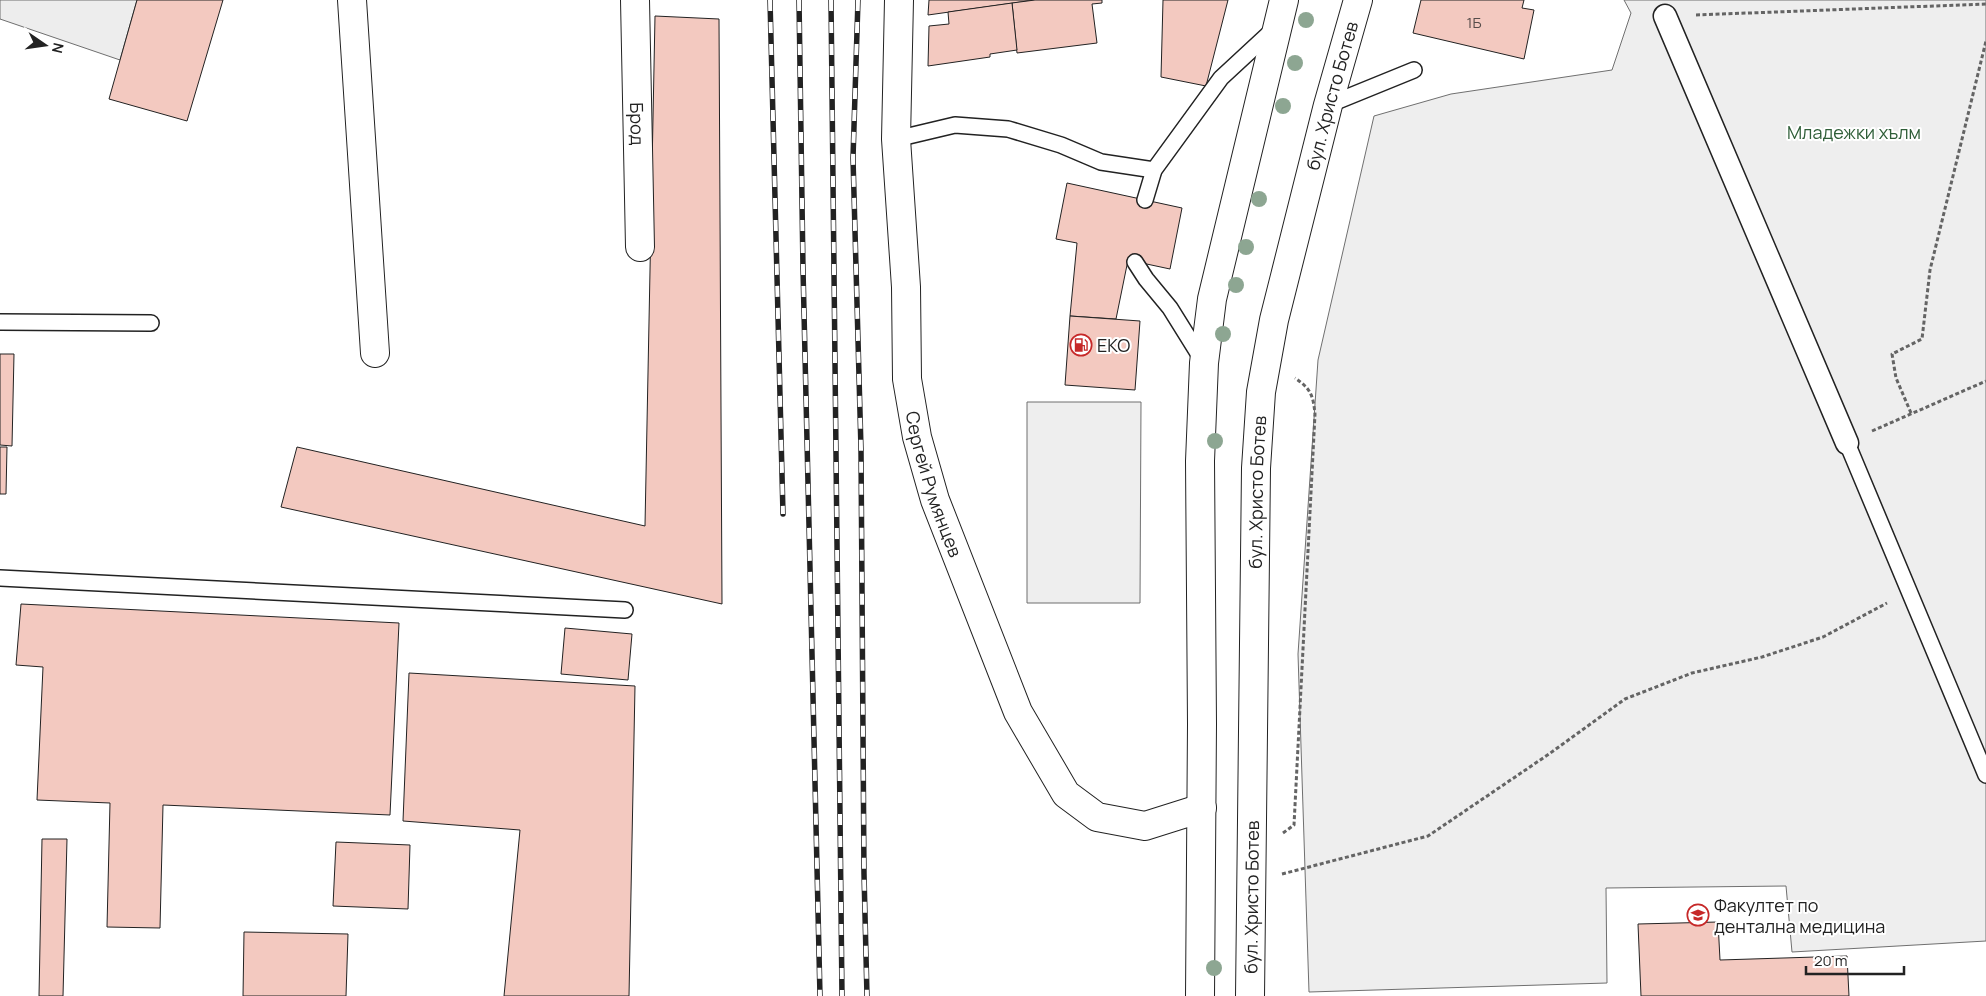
<svg xmlns="http://www.w3.org/2000/svg" width="1986" height="996" viewBox="0 0 1986 996" font-family="Manrope,sans-serif">
<style>
.green{fill:#eee;stroke:#6f6f6f}
.parking{fill:#ededed;stroke:#6f6f6f}
.building{fill:#f3c9c0;stroke:#222}
.lines{fill:none;stroke-linecap:round;stroke-linejoin:round}
.service-casing{stroke:#222;stroke-width:18}
.pedestrian-casing{stroke:#222;stroke-width:25}
.minor-casing{stroke:#222;stroke-width:30}
.primary-casing{stroke:#222;stroke-width:30}
.path{stroke:#646464;stroke-width:3;stroke-dasharray:4 2.5;stroke-linecap:butt}
.service{stroke:#fff;stroke-width:15}
.pedestrian{stroke:#fff;stroke-width:22}
.minor{stroke:#fff;stroke-width:28}
.primary{stroke:#fff;stroke-width:28}
.rail-casing{stroke:#222;stroke-width:5.5}
.rail{stroke:#fff;stroke-width:4;stroke-dasharray:11;stroke-linecap:butt}
.tree{fill:#8da692}
.labels{text-anchor:middle;dominant-baseline:central;stroke-width:4;stroke-linejoin:round;paint-order:stroke}
.number-label{font-size:15px;fill:#564c4a}
.street-label{font-size:18px;fill:#222;stroke:#fff}
.park-label{font-size:18px;fill:#2f5e38;stroke:#fff}
.poi-label{font-size:18px;fill:#222;stroke:#fff;text-anchor:start}
</style>
<rect width="100%" height="100%" fill="#fff"/>
<g class="green">
<path d="M 1624,0 L 1986,0 L 1986,941 L 1792,952 L 1786,886 L 1606,888 L 1607,983 L 1309,992 L 1298,654 L 1318,360 L 1374,116 L 1451,94 L 1612,70 L 1631,13 Z"/>
<path d="M 1027,402 L 1141,402 L 1140,603 L 1027,603 Z"/>
</g>
<path class="parking" d="M 0,0 L 137,0 L 120,60 L 0,19 Z"/>
<g class="building">
<path d="M 137,0 L 223,0 L 187,121 L 109,99 Z"/>
<path d="M 929,0 L 1035,0 L 928,15 Z"/>
<path d="M 1035,0 L 1102,0 L 1102,3 L 1092,4 L 1097,43 L 1017,53 L 1012,3 Z"/>
<path d="M 1163,0 L 1228,0 L 1206,86 L 1161,77 Z"/>
<path d="M 1421,0 L 1524,0 L 1522,8 L 1534,10 L 1524,59 L 1413,33 Z"/>
<path d="M 1012,3 L 1017,50 L 990,54 L 990,57 L 928,66 L 929,26 L 949,24 L 948,12 Z"/>
<path d="M 655,16 L 719,19 L 722,604 L 281,507 L 297,447 L 645,526 Z"/>
<path d="M 1067,183 L 1182,208 L 1170,269 L 1128,260 L 1116,319 L 1070,316 L 1077,243 L 1056,239 Z"/>
<path d="M 1070,316 L 1140,321 L 1135,390 L 1065,385 Z"/>
<path d="M 0,354 L 14,354 L 12,446 L 0,445 Z"/>
<path d="M 0,447 L 7,447 L 6,494 L 0,494 Z"/>
<path d="M 21,604 L 399,623 L 390,815 L 163,805 L 160,928 L 107,927 L 110,803 L 37,800 L 43,667 L 16,665 Z"/>
<path d="M 565,628 L 632,634 L 628,680 L 561,674 Z"/>
<path d="M 409,673 L 635,686 L 629,996 L 504,996 L 520,830 L 403,821 Z"/>
<path d="M 42,839 L 67,839 L 63,996 L 39,996 Z"/>
<path d="M 336,842 L 410,845 L 408,909 L 333,906 Z"/>
<path d="M 1718,922 L 1720,960 L 1847,956 L 1849,996 L 1641,996 L 1638,924 Z"/>
<path d="M 244,932 L 348,934 L 346,996 L 243,996 Z"/>
</g>
<g class="lines">
<g class="service-casing">
<g id="service">
<path d="M 1328,105 L 1414,70"/>
<path d="M 896,139 L 955,125 L 1008,129 L 1061,145 L 1101,162 L 1154,170"/>
<path d="M 1145,200 L 1154,170 L 1221,78 L 1275,28"/>
<path d="M 1135,262 L 1146,279 L 1170,308 L 1203,361"/>
<path d="M 0,322 L 151,323"/>
<path d="M 1847,443 L 1986,775"/>
<path d="M 0,578 L 625,610"/>
</g>
</g>
<g class="pedestrian-casing">
<path id="pedestrian" d="M 1665,16 L 1847,443"/>
</g>
<g class="minor-casing">
<g id="minor">
<path d="M 352,0 L 375,353"/>
<path id="s1" d="M 635,0 L 640,247"/>
<path id="s2" d="M 899,0 L 896,139 L 906,287 L 907,379 L 917,437 L 935,500 L 1018,712 L 1066,794 L 1097,817 L 1145,826 L 1202,808"/>
</g>
</g>
<g class="primary-casing">
<g id="primary">
<path d="M 1200,996 L 1202,724 L 1200,461 L 1204,363 L 1212,299 L 1284,0"/>
<path id="s3" d="M 1250,996 L 1256,468 L 1261,392 L 1274,320 L 1328,105 L 1358,0"/>
</g>
</g>
<g class="path">
<path d="M 1696,15 L 1986,4"/>
<path d="M 1911,413 L 1896,378 L 1892,354 L 1922,339 L 1930,270 L 1986,41"/>
<path d="M 1872,431 L 1986,381"/>
<path d="M 1283,833 L 1294,825 L 1315,414 C 1313,395 1311,389 1295,378"/>
<path d="M 1282,874 L 1428,836 L 1549,754 L 1625,699 L 1692,673 L 1762,657 L 1823,637 L 1887,603"/>
</g>
<use href="#service" class="service"/>
<use href="#pedestrian" class="pedestrian"/>
<use href="#minor" class="minor"/>
<use href="#primary" class="primary"/>
<g class="rail-casing">
<g id="rail">
<path d="M 770,0 L 783,514"/>
<path d="M 799,0 L 803,269 L 820,996"/>
<path d="M 831,0 L 842,996"/>
<path d="M 858,0 L 853,158 L 861,449 L 864,874 L 867,996"/>
</g>
</g>
<use href="#rail" class="rail"/>
</g>
<g class="tree">
<circle cx="1306" cy="20" r="8"/>
<circle cx="1295" cy="63" r="8"/>
<circle cx="1283" cy="106" r="8"/>
<circle cx="1259" cy="199" r="8"/>
<circle cx="1246" cy="247" r="8"/>
<circle cx="1236" cy="285" r="8"/>
<circle cx="1223" cy="334" r="8"/>
<circle cx="1215" cy="441" r="8"/>
<circle cx="1214" cy="968" r="8"/>
</g>
<defs>
<g id="fuel-ring" transform="scale(1.125)"><circle r="9.5" fill="#fff" stroke="#c62828" stroke-width="1.5"/><path d="M-5.5-6h7V0h2V4h1.3V-2.5L3-4.5l.8-.8L6-3V5H2.5V1h-1V6h-7ZM-4.2-4.7v3.2H.2V-4.7Z" fill="#c62828"/></g>
<g id="university-ring" transform="scale(1.125)"><circle r="9.5" fill="#fff" stroke="#c62828" stroke-width="1.5"/><path d="M0-5L7-2L0 1L-7-2ZM-4 1L0 2.5L4 1V4Q0 6-4 4Z" fill="#c62828"/></g>
</defs>
<g fill-rule="evenodd">
<use href="#fuel-ring" x="1081" y="345"/>
<use href="#university-ring" x="1698" y="915"/>
</g>
<g class="labels">
<g class="number-label">
<text x="1474" y="22">1Б</text>
</g>
<g class="street-label">
<text stroke="none"><textPath href="#s3" startOffset="909">бул. Христо Ботев</textPath></text>
<text stroke="none"><textPath href="#s1" startOffset="124">Брод</textPath></text>
<text stroke="none"><textPath href="#s2" startOffset="488">Сергей Румянцев</textPath></text>
<text stroke="none"><textPath href="#s3" startOffset="504">бул. Христо Ботев</textPath></text>
<text stroke="none"><textPath href="#s3" startOffset="99">бул. Христо Ботев</textPath></text>
</g>
<g class="park-label">
<text x="1854" y="132">Младежки хълм</text>
</g>
<g class="poi-label">
<text x="1097" y="345">EKO</text>
<text x="1714" y="905">Факултет по<tspan x="1714" dy="21">дентална медицина</tspan></text>
</g>
</g>
<g transform="translate(45 45) rotate(103)" stroke="#ffffff" stroke-width="4" paint-order="stroke">
<path d="M0-4L9 19L0 12L-9 19Z" fill="#222222"/>
<text y="-8" font-size="14" font-weight="bold" text-anchor="middle" fill="#222222">N</text>
</g>
<path d="M1806 966v8h98v-8" fill="none" stroke="#222222" stroke-width="2.5"/>
<text x="1814" y="966" font-size="15" fill="#222222" stroke="#ffffff" stroke-width="4" paint-order="stroke">20 m</text>
</svg>
